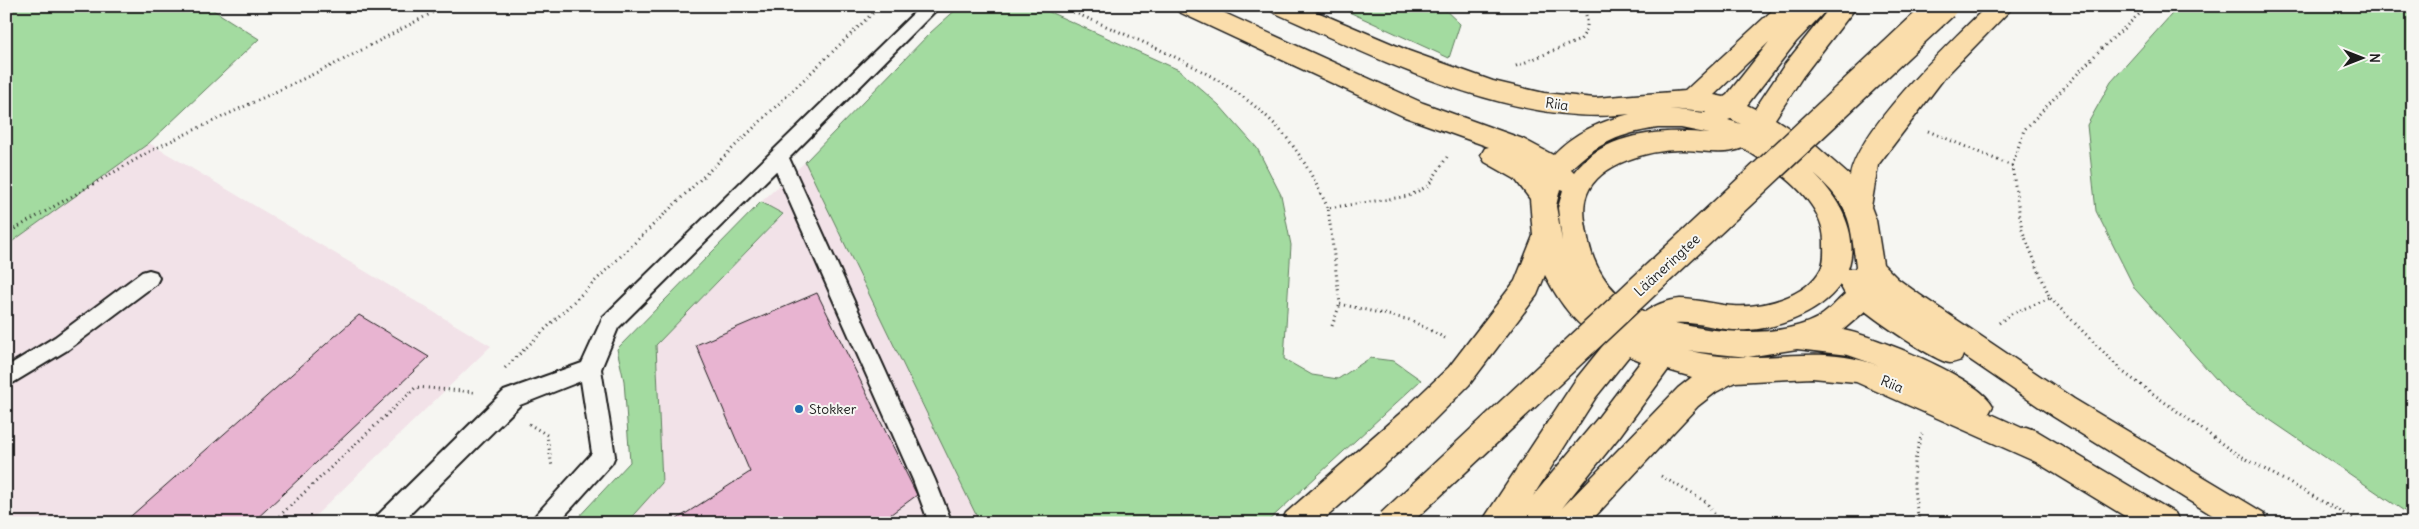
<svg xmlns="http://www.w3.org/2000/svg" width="2419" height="529" viewBox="0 0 2419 529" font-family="Delius,sans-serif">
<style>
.built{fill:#f2e2e8}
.green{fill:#a3dba0;stroke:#607c5e}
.building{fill:#e8b4d1;stroke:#1c1c1c}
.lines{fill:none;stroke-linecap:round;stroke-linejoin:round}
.lane-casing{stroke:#1c1c1c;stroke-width:4}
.highway-casing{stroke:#1c1c1c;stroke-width:3}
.path{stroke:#1c1c1c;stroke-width:3;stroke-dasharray:1 4;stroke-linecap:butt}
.lane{fill:#f6f6f2;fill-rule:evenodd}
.highway{fill:#faddab;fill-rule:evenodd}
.highway-bridge-casing{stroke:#1c1c1c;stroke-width:31;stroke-linecap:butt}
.highway-bridge{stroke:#faddab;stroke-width:28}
.poi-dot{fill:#1f6fb2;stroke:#f6f6f2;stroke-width:2}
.labels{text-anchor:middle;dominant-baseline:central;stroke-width:4;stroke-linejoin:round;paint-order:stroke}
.street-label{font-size:14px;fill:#1c1c1c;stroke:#f6f6f2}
.poi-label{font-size:14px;fill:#1c1c1c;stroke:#f6f6f2;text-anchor:start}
</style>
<rect width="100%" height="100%" fill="#f6f6f2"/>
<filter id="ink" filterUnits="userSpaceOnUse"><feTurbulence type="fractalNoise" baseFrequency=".02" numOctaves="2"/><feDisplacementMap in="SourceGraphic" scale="10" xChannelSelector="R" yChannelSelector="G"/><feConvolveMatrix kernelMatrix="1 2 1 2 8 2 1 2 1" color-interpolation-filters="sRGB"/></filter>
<g filter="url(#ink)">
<g class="built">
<path d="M 149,143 L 491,346 L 308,523 L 6,523 L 6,246 Z"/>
<path d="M 805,162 L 980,523 L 626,523 L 662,483 L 656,345 L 783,215 L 761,202 Z"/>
</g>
<g class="green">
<path d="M 6,6 L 207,6 L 259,39 L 149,143 L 6,246 Z"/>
<path d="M 960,6 L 1036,6 L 1179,70 L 1219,105 L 1257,148 L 1281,195 L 1291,245 L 1284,359 L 1312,375 L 1338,379 L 1370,358 L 1394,361 L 1421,380 L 1266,523 L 980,523 L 805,162 L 930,33 Z"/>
<path d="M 1336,6 L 1441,6 L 1460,24 L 1449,58 Z"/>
<path d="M 2179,6 L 2413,6 L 2413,517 L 2226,390 L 2135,289 L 2096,211 L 2087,125 L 2111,82 Z"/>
<path d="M 761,202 L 783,214 L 656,345 L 662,483 L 626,523 L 573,523 L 630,462 L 624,381 L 617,349 Z"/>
</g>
<g class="building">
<path d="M 817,293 L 917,495 L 879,523 L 671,523 L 750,472 L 696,345 Z"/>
<path d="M 359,315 L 429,357 L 252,523 L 123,523 Z"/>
</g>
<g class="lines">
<g class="lane-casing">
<g id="lane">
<path d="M 921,6 L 940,6 L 789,158 L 935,480 L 952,523 L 929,523 L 913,480 L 776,171 L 618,328 L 601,369 L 615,456 L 612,463 L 558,523 L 532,523 L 535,516 L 592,453 L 581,381 L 520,405 L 401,523 L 374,523 L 377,516 L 504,391 L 582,363 L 603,317 Z"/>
<path d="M 149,270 L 156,272 L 159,278 L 156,284 L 69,349 L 6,387 L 6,367 L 55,337 L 142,272 Z"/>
</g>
</g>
<g class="highway-casing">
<path id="highway" d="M 1175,6 L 1209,6 L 1423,103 L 1523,139 L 1553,155 C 1575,132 1599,122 1630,114 C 1513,128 1377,58 1273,12 L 1269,6 L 1303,6 L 1409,51 L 1493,81 L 1544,93 L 1595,98 L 1685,91 L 1777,6 L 1830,6 L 1796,42 L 1747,105 L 1755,109 L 1785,64 L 1831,6 L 1857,6 L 1803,76 L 1775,119 L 1816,146 L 1850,176 C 1858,129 1951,41 1987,6 L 2014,6 L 1945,77 L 1878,165 L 1871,207 L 1876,220 L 1883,264 L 1898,279 L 1920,295 L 2074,399 L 2264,513 L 2269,523 L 2225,523 L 2054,417 L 1963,355 L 1961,360 C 1958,361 1953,363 1950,363 C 1934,361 1879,322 1865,311 L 1843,330 C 1875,336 1980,378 1993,406 L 1989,413 L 2022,428 L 2026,427 L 2037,431 L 2175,513 L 2180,523 L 2136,523 L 2036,462 L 1856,382 L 1812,378 L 1735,382 L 1716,392 L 1698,406 L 1589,523 L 1552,523 L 1556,515 L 1550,523 L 1481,523 L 1576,379 L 1605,343 C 1577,327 1560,304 1545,275 L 1537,295 L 1469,385 L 1427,427 L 1320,523 L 1281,523 L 1286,513 L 1405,409 L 1449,367 L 1515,281 L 1533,236 L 1530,199 L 1515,179 L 1485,162 L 1481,155 L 1485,148 L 1489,147 L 1405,117 L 1179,12 ZM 1769,42 L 1727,95 L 1724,97 L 1714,95 ZM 1669,109 L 1706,112 L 1705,113 ZM 1731,119 L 1741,124 L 1728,120 ZM 1658,128 L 1681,128 L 1710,134 C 1666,128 1604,132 1574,172 L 1571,169 C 1596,143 1623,133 1658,128 ZM 1743,148 C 1775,168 1825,200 1824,243 C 1824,252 1825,260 1821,269 C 1806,297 1763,308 1733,306 C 1716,305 1698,299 1680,299 C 1668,300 1655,305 1645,312 C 1616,299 1596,274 1589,243 C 1586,228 1581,209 1587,194 C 1599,163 1650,150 1679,150 C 1702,149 1720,157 1743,148 ZM 1814,174 C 1851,207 1850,220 1856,266 L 1855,269 L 1848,269 C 1860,234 1839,198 1814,174 ZM 1560,189 L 1563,190 L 1558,208 L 1562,241 L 1556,206 ZM 1840,285 L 1845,294 C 1837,301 1829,311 1819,317 C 1779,339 1718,333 1675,323 C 1695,321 1714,328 1733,330 C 1770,332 1818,316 1840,285 ZM 1797,349 L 1848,355 L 1880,366 C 1828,347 1792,358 1739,357 C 1722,357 1705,354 1689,351 L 1748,357 ZM 1629,356 L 1641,361 L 1597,419 L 1533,496 L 1596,397 ZM 1668,370 L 1692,377 L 1678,388 L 1562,508 L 1619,437 Z"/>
</g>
<g class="path">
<path d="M 1060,6 C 1132,39 1226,70 1280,130 C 1301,153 1315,181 1328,208"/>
<path d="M 1728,6 L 1738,14"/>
<path d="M 1516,66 L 1580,40 C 1590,28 1588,20 1583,6"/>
<path d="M 1928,131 L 2012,166 L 2022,230 L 2050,298 L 2123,372 L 2232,451 L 2361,523"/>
<path d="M 2012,166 L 2024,130 L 2100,50 L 2148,6"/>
<path d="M 6,234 L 156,148 L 339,62 L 445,6"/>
<path d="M 1999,323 L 2011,314 L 2050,298"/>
<path d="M 1332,326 L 1340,304"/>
<path d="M 1445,338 L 1410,320 L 1340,304 L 1328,208 L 1409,196 L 1428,186 L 1449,154"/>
<path d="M 505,368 L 880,6"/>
<path d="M 529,424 L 547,435 L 552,467"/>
<path d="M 1661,476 L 1706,502 L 1721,523"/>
<path d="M 272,523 L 416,387 L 474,392"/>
<path d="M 1920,523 C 1912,491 1911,465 1922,434"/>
</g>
<use href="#lane" class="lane"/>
<use href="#highway" class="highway"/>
<g class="highway-bridge-casing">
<path id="highway-bridge" d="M 1391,523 L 1943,6"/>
</g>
<use href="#highway-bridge" class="highway-bridge"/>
</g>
</g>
<circle class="poi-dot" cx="799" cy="409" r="5"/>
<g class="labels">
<g class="street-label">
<text transform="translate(1557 104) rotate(8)">Riia</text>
<text transform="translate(1667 265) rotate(-43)">Lääneringtee</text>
<text transform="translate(1892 384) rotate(22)">Riia</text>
</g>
<g class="poi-label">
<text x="809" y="409">Stokker</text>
</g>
</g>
<rect width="2419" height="529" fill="none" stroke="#f6f6f2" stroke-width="25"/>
<rect x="12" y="12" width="2394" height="504" fill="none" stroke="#1c1c1c" stroke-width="2" filter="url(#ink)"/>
<g transform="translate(2362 58) rotate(90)" stroke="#f6f6f2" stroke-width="4" paint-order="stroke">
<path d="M0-4L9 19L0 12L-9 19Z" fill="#1c1c1c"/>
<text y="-8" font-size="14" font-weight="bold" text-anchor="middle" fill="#1c1c1c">N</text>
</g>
</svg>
